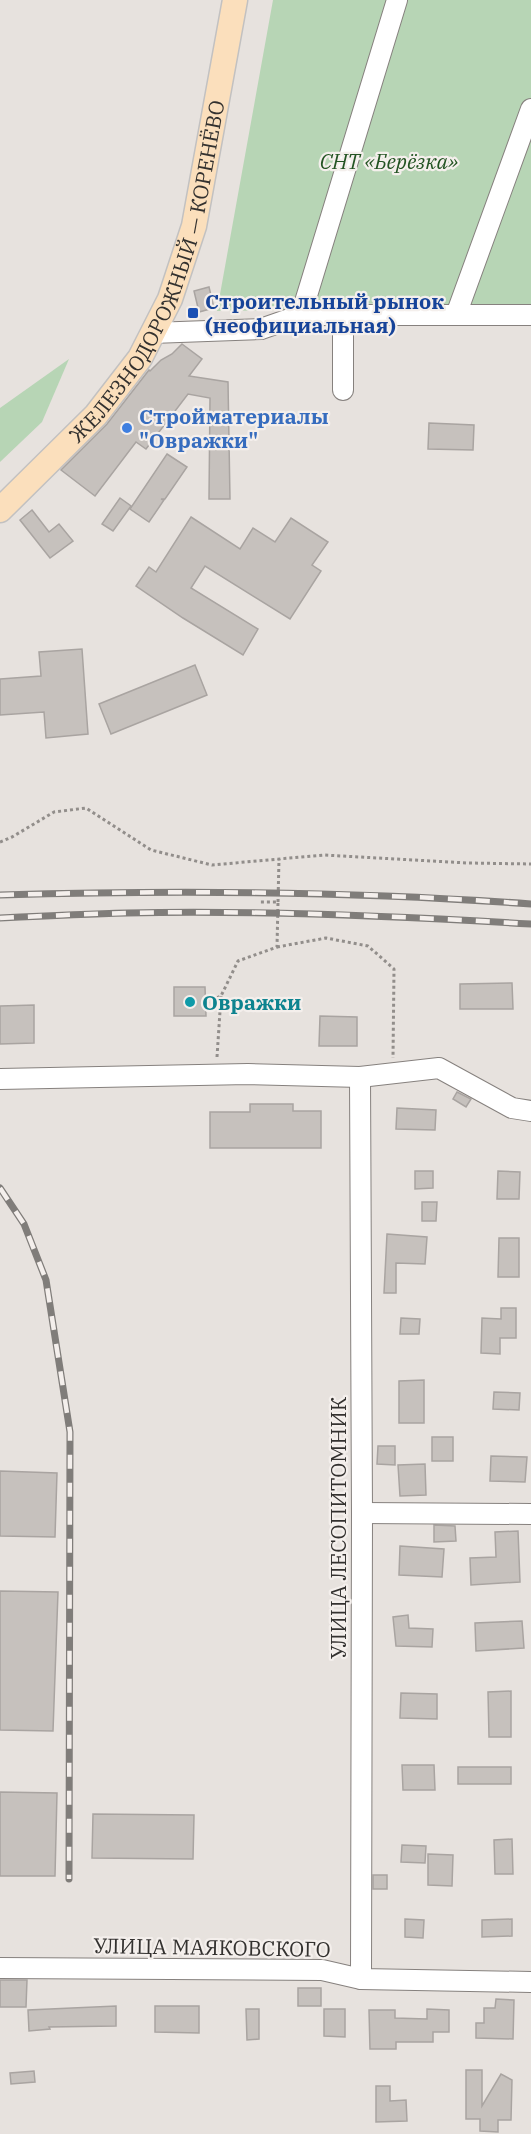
<svg xmlns="http://www.w3.org/2000/svg" width="531" height="2134" viewBox="0 0 531 2134" font-family="'IBM Plex Serif',serif">
<style>
.green{fill:#b7d5b5}
.building{fill:#c6c1bd;stroke:#a9a4a1;stroke-width:1.5}
.lines{fill:none;stroke-linecap:round;stroke-linejoin:round}
.minor-casing{stroke:#86817e;stroke-width:22}
.major-casing{stroke:#c2c1c1;stroke-width:27}
.path{stroke:#928e8b;stroke-width:3;stroke-dasharray:3 3;stroke-linecap:butt}
.minor{stroke:#fff;stroke-width:20}
.major{stroke:#fbdfbc;stroke-width:24}
.rail-casing{stroke:#807d7a;stroke-width:7}
.rail{stroke:#f4efec;stroke-width:4.5;stroke-dasharray:14;stroke-linecap:butt}
.transit-dot{fill:#1a4fb4;stroke:#f4efec;stroke-width:2}
.shop-dot{fill:#3f7fe0;stroke:#f4efec;stroke-width:2}
.culture-dot{fill:#0f9aa8;stroke:#f4efec;stroke-width:2}
.labels{text-anchor:middle;dominant-baseline:central;stroke-width:4.5;stroke-linejoin:round;paint-order:stroke}
.park-label{font-size:21px;font-style:italic;fill:#235423;stroke:#f4efec}
.street-label{font-size:21px;fill:#33312f;stroke:#f4efec}
.transit-label{font-size:21px;font-weight:bold;fill:#164399;stroke:#f4efec;text-anchor:start}
.shop-label{font-size:21px;font-weight:bold;fill:#366cbe;stroke:#f4efec;text-anchor:start}
.culture-label{font-size:21px;font-weight:bold;fill:#0d838f;stroke:#f4efec;text-anchor:start}
</style>
<rect width="100%" height="100%" fill="#e7e2de"/>
<g class="green">
<path d="M 273,0 L 531,0 L 531,305 L 295,303 L 291,310 L 217,311 Z"/>
<path d="M 69,359 L 42,422 L 0,462 L 0,408 Z"/>
</g>
<g class="building">
<path d="M 209,287 L 214,308 L 199,312 L 194,291 Z"/>
<path d="M 182,344 L 202,359 L 189,376 L 228,382 L 230,499 L 209,499 L 210,398 L 188,394 L 146,449 L 136,442 L 95,496 L 61,470 L 107,424 L 149,370 L 150,371 L 161,360 L 172,354 Z"/>
<path d="M 429,423 L 474,425 L 473,450 L 428,449 Z"/>
<path d="M 167,454 L 187,467 L 165,499 L 161,499 L 164,500 L 149,522 L 130,509 Z"/>
<path d="M 120,498 L 131,506 L 113,531 L 102,524 Z"/>
<path d="M 32,510 L 49,532 L 59,524 L 73,541 L 50,558 L 20,520 Z"/>
<path d="M 191,517 L 240,549 L 253,528 L 275,542 L 291,518 L 328,542 L 312,565 L 321,571 L 290,619 L 205,566 L 191,588 L 258,629 L 243,655 L 183,618 L 136,586 L 149,567 L 156,572 Z"/>
<path d="M 82,649 L 88,734 L 46,738 L 44,712 L 0,715 L 0,679 L 41,676 L 39,652 Z"/>
<path d="M 195,665 L 207,695 L 111,734 L 99,704 Z"/>
<path d="M 512,983 L 513,1009 L 460,1009 L 460,984 Z"/>
<path d="M 174,987 L 205,987 L 206,1016 L 174,1016 Z"/>
<path d="M 34,1005 L 34,1043 L 0,1044 L 0,1006 Z"/>
<path d="M 320,1016 L 357,1017 L 357,1046 L 319,1046 Z"/>
<path d="M 457,1092 L 471,1099 L 466,1107 L 453,1099 Z"/>
<path d="M 250,1104 L 293,1104 L 293,1111 L 321,1111 L 321,1148 L 210,1148 L 210,1112 L 250,1112 Z"/>
<path d="M 397,1108 L 436,1110 L 435,1130 L 396,1129 Z"/>
<path d="M 415,1171 L 433,1171 L 433,1188 L 415,1189 Z"/>
<path d="M 498,1171 L 520,1172 L 519,1199 L 497,1199 Z"/>
<path d="M 422,1202 L 437,1202 L 436,1221 L 422,1221 Z"/>
<path d="M 387,1234 L 427,1237 L 425,1264 L 396,1263 L 396,1293 L 384,1293 Z"/>
<path d="M 499,1238 L 519,1238 L 519,1277 L 498,1277 Z"/>
<path d="M 501,1308 L 516,1308 L 516,1338 L 500,1338 L 500,1354 L 481,1353 L 482,1318 L 501,1319 Z"/>
<path d="M 401,1318 L 420,1319 L 419,1334 L 400,1334 Z"/>
<path d="M 424,1380 L 424,1423 L 399,1423 L 399,1381 Z"/>
<path d="M 494,1392 L 520,1393 L 519,1410 L 493,1409 Z"/>
<rect x="432" y="1437" width="21" height="24"/>
<path d="M 378,1446 L 395,1446 L 395,1465 L 377,1464 Z"/>
<path d="M 491,1456 L 527,1457 L 525,1482 L 490,1481 Z"/>
<path d="M 425,1464 L 426,1495 L 400,1496 L 398,1465 Z"/>
<path d="M 0,1471 L 57,1473 L 55,1537 L 0,1536 Z"/>
<path d="M 434,1525 L 455,1526 L 456,1541 L 434,1542 Z"/>
<path d="M 518,1531 L 520,1582 L 471,1585 L 470,1558 L 496,1557 L 495,1532 Z"/>
<path d="M 400,1546 L 444,1549 L 442,1577 L 399,1575 Z"/>
<path d="M 0,1591 L 58,1592 L 53,1731 L 0,1730 Z"/>
<path d="M 408,1615 L 409,1628 L 433,1629 L 432,1647 L 396,1646 L 393,1617 Z"/>
<path d="M 522,1621 L 524,1648 L 476,1651 L 475,1623 Z"/>
<path d="M 511,1691 L 511,1737 L 489,1737 L 488,1692 Z"/>
<path d="M 401,1693 L 437,1694 L 437,1719 L 400,1718 Z"/>
<path d="M 402,1765 L 434,1765 L 435,1790 L 403,1790 Z"/>
<rect x="458" y="1767" width="53" height="17"/>
<path d="M 0,1792 L 57,1793 L 55,1876 L 0,1876 Z"/>
<path d="M 93,1814 L 194,1815 L 193,1859 L 92,1858 Z"/>
<path d="M 512,1839 L 513,1874 L 495,1874 L 494,1840 Z"/>
<path d="M 402,1845 L 426,1846 L 425,1863 L 401,1862 Z"/>
<path d="M 428,1854 L 453,1855 L 452,1886 L 428,1885 Z"/>
<rect x="373" y="1875" width="14" height="14"/>
<path d="M 405,1919 L 424,1920 L 423,1938 L 405,1937 Z"/>
<path d="M 512,1919 L 512,1936 L 482,1937 L 482,1920 Z"/>
<path d="M 0,1980 L 27,1980 L 26,2007 L 0,2007 Z"/>
<rect x="298" y="1988" width="23" height="18"/>
<path d="M 496,1999 L 514,2000 L 513,2039 L 476,2038 L 476,2023 L 484,2023 L 484,2008 L 495,2008 Z"/>
<path d="M 116,2006 L 116,2026 L 49,2027 L 50,2029 L 29,2031 L 28,2010 Z"/>
<path d="M 155,2006 L 199,2006 L 199,2033 L 155,2032 Z"/>
<path d="M 246,2009 L 259,2009 L 259,2039 L 247,2040 Z"/>
<path d="M 324,2009 L 345,2009 L 345,2037 L 324,2036 Z"/>
<path d="M 427,2009 L 449,2010 L 449,2032 L 433,2032 L 433,2042 L 396,2042 L 396,2049 L 370,2049 L 369,2010 L 395,2010 L 395,2018 L 427,2019 Z"/>
<path d="M 466,2070 L 482,2070 L 482,2106 L 501,2074 L 512,2080 L 511,2120 L 498,2120 L 498,2132 L 480,2131 L 480,2119 L 466,2119 Z"/>
<path d="M 34,2071 L 35,2082 L 11,2084 L 10,2073 Z"/>
<path d="M 376,2086 L 390,2086 L 390,2101 L 406,2100 L 407,2121 L 376,2122 Z"/>
</g>
<g class="lines">
<g class="minor-casing">
<g id="minor">
<path d="M 301,315 L 397,0"/>
<path d="M 456,315 L 531,109"/>
<path d="M 343,316 L 343,390"/>
<path d="M 152,333 L 261,329 L 301,315 L 531,315"/>
<path d="M 360,1077 L 362,1513 L 361,1979"/>
<path d="M 0,1079 L 248,1074 L 360,1077 L 439,1068 L 512,1108 L 531,1111"/>
<path d="M 362,1513 L 531,1514"/>
<path d="M 0,1968 L 322,1970 L 361,1979 L 531,1982"/>
</g>
</g>
<g class="major-casing">
<g id="major">
<path id="s1" d="M 0,510 L 96,415 L 140,358 L 170,299 L 194,226 L 235,0"/>
</g>
</g>
<g class="path">
<path d="M 0,842 L 12,837 L 54,812 L 86,808 L 151,850 L 212,865 L 324,855 L 468,863 L 531,864"/>
<path d="M 278,902 L 279,859"/>
<path d="M 277,947 L 326,938 L 368,946 L 394,969 L 393,1058"/>
<path d="M 206,1003 L 221,996 L 238,961 L 277,947 L 278,902 L 260,902"/>
<path d="M 217,1057 L 221,996"/>
</g>
<use href="#minor" class="minor"/>
<use href="#major" class="major"/>
<g class="rail-casing">
<g id="rail">
<path d="M 0,895 C 177,890 354,891 531,904"/>
<path d="M 0,918 C 42,916 85,914 127,913 C 262,910 397,916 531,924"/>
<path d="M 0,1188 L 24,1224 L 46,1280 L 70,1432 L 69,1879"/>
</g>
</g>
<use href="#rail" class="rail"/>
</g>
<rect class="transit-dot" x="187" y="307" width="12" height="12" rx="3"/>
<circle class="shop-dot" cx="127" cy="428" r="6"/>
<circle class="culture-dot" cx="190" cy="1002" r="6"/>
<g class="labels">
<g class="park-label">
<text x="389" y="161">СНТ «Берёзка»</text>
</g>
<g class="street-label">
<text stroke="none"><textPath href="#s1" startOffset="290">ЖЕЛЕЗНОДОРОЖНЫЙ — КОРЕНЁВО</textPath></text>
<text transform="translate(338 1528) rotate(-90)">УЛИЦА ЛЕСОПИТОМНИК</text>
<text transform="translate(212 1947) rotate(1)">УЛИЦА МАЯКОВСКОГО</text>
</g>
<g class="transit-label">
<text x="205" y="301">Строительный рынок<tspan x="205" dy="24">(неофициальная)</tspan></text>
</g>
<g class="shop-label">
<text x="139" y="416">Стройматериалы<tspan x="139" dy="24">"Овражки"</tspan></text>
</g>
<g class="culture-label">
<text x="202" y="1002">Овражки</text>
</g>
</g>
</svg>
